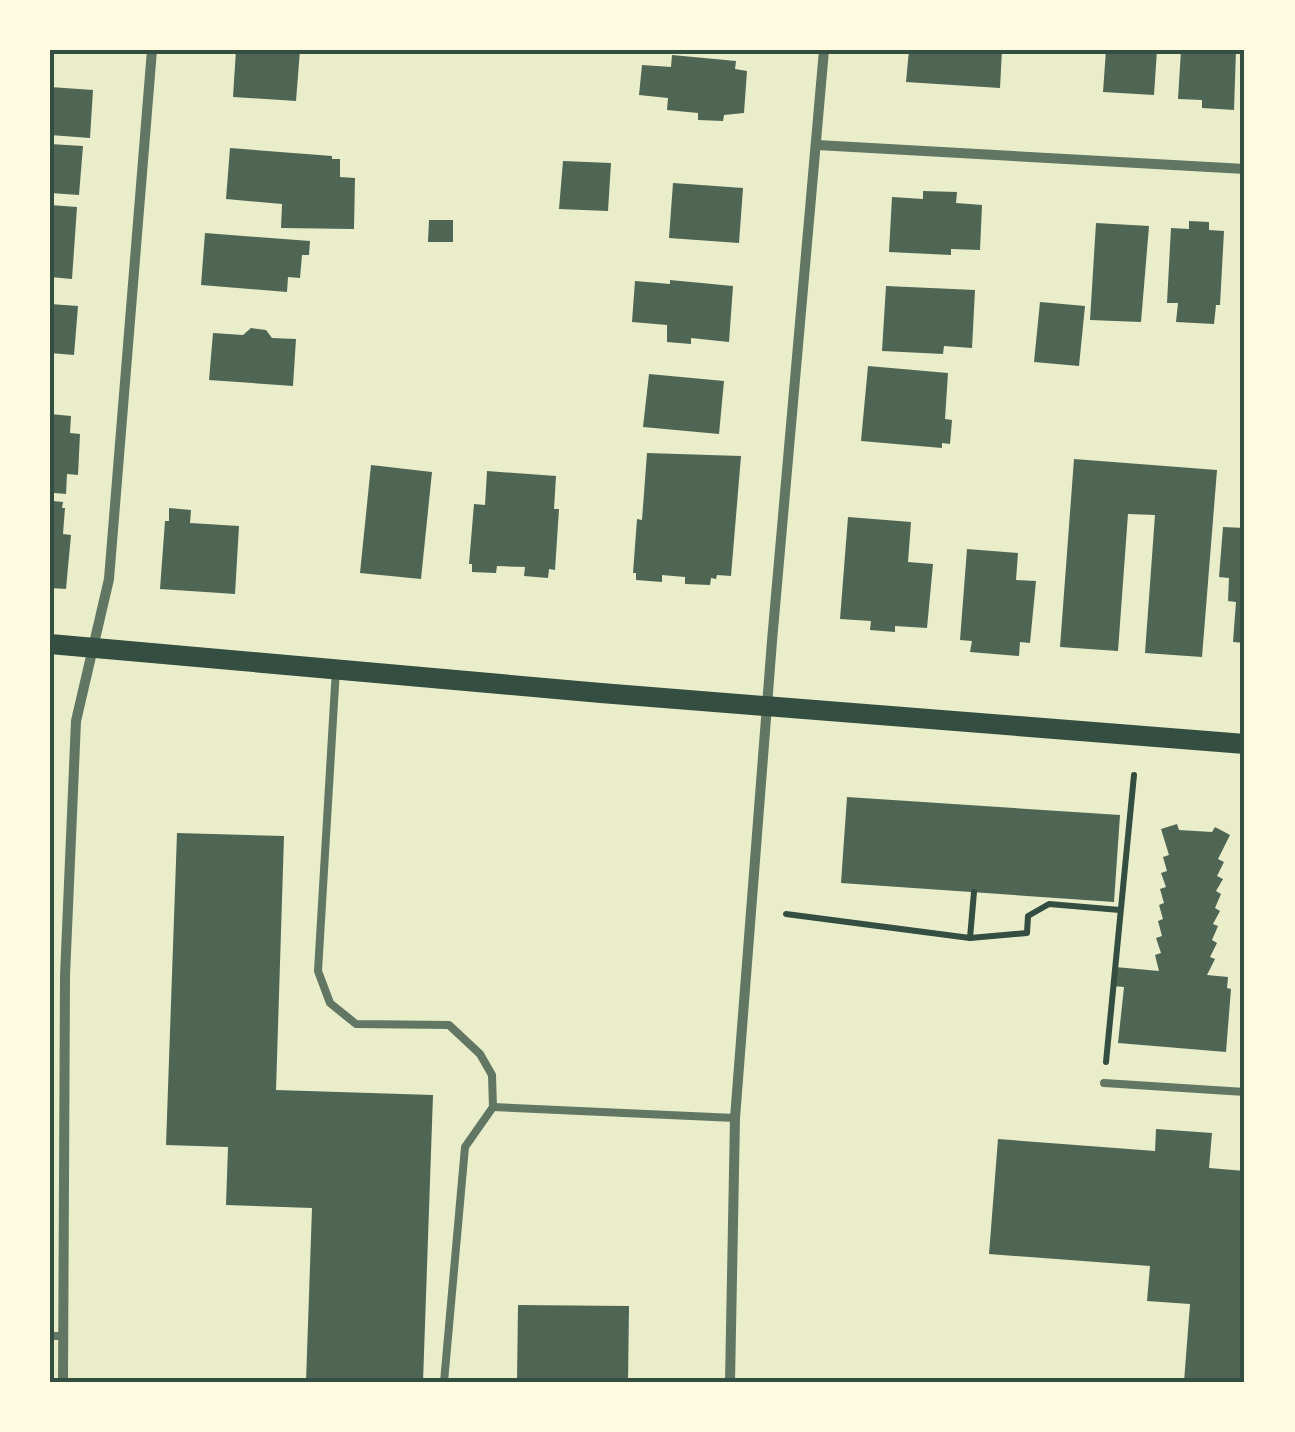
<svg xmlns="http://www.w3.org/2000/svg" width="1295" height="1432" viewBox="0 0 1295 1432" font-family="Montserrat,sans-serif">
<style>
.building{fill:#4f6655}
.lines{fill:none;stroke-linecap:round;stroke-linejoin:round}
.path{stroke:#344e41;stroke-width:6}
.service{stroke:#617663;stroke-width:8}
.minor{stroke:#617663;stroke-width:10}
.secondary{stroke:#344e41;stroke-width:20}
.neatline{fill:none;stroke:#344e41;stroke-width:4}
</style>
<rect width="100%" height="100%" fill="#e9edc9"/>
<g class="building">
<path d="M 236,50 L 300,50 L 296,101 L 233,97 Z"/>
<path d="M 909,50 L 1002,50 L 1000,88 L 906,82 Z"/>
<path d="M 1106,50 L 1157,50 L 1154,95 L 1103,92 Z"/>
<path d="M 1181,50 L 1236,50 L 1234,110 L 1202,108 L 1202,100 L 1178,99 Z"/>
<path d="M 672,55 L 736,61 L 735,69 L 747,71 L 744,113 L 724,115 L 723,121 L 698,120 L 698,113 L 667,110 L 668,98 L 639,95 L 642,65 L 671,67 Z"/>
<path d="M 50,87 L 93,90 L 90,138 L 50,135 Z"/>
<path d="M 50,144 L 83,146 L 79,195 L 50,193 Z"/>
<path d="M 230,148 L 332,156 L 332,159 L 340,159 L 340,177 L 355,178 L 354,229 L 281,228 L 282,204 L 226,199 Z"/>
<path d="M 563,161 L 611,163 L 608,211 L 559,209 Z"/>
<path d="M 673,183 L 743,188 L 739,243 L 669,238 Z"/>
<path d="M 923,191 L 957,192 L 956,203 L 982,205 L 980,250 L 951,249 L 951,255 L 889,252 L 892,197 L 923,199 Z"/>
<path d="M 50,205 L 77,207 L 72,279 L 50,277 Z"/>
<path d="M 429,220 L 453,220 L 453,242 L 428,242 Z"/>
<path d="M 1189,221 L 1209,222 L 1209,230 L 1224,231 L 1220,305 L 1216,305 L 1214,324 L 1176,322 L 1178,303 L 1167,303 L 1171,228 L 1189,229 Z"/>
<path d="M 1096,223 L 1149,226 L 1141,322 L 1090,320 Z"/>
<path d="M 205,233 L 310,241 L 309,255 L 302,255 L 300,278 L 288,277 L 287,292 L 201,285 Z"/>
<path d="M 670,280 L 733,286 L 729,342 L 691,338 L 691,344 L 667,342 L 667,325 L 632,322 L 635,281 L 670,284 Z"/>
<path d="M 886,286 L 975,290 L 972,348 L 944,346 L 943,354 L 882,351 Z"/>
<path d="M 1040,302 L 1085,306 L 1079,366 L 1034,362 Z"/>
<path d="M 50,304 L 78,306 L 74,355 L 50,353 Z"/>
<path d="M 251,328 L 266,330 L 272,338 L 296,339 L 293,386 L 209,380 L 213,333 L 243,335 Z"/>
<path d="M 868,366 L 948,373 L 945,419 L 952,420 L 950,444 L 942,443 L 942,448 L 861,441 Z"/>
<path d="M 649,374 L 724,381 L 719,434 L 643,427 Z"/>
<path d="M 50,414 L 71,416 L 70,433 L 80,434 L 78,475 L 67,474 L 66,494 L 54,493 L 53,501 L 63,502 L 62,508 L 65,508 L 63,534 L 71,535 L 66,589 L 50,588 Z"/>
<path d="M 647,453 L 741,456 L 731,576 L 717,575 L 716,579 L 711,578 L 710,585 L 685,584 L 685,577 L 662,575 L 662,582 L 636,580 L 636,573 L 633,573 L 637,519 L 642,520 Z"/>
<path d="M 1074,459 L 1217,470 L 1202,657 L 1145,653 L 1155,515 L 1128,514 L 1118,651 L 1060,647 Z"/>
<path d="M 371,465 L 432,472 L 421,579 L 360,573 Z"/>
<path d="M 487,471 L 556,476 L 554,509 L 559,509 L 555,570 L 549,569 L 548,578 L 524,576 L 525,567 L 497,566 L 496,573 L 472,572 L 472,564 L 469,564 L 474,504 L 485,505 Z"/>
<path d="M 169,508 L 191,510 L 190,523 L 239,526 L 235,594 L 160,589 L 165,521 L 169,521 Z"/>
<path d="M 848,517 L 911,522 L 908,562 L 933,564 L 927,628 L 895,626 L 895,632 L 870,630 L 871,621 L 840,619 Z"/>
<path d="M 1223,527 L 1245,528 L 1245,643 L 1233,642 L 1236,602 L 1228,601 L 1229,578 L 1219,577 Z"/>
<path d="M 967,549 L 1018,553 L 1016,580 L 1036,581 L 1030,643 L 1020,642 L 1019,656 L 970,652 L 972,641 L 960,640 Z"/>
<path d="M 847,797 L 1120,815 L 1114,902 L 841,883 Z"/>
<path d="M 1177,824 L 1179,830 L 1212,832 L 1215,827 L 1230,835 L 1218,859 L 1224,862 L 1217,876 L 1223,879 L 1216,891 L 1221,894 L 1215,908 L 1220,911 L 1213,924 L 1218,926 L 1212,940 L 1217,943 L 1210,957 L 1215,959 L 1207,975 L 1228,977 L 1227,988 L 1231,989 L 1226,1052 L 1118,1043 L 1124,987 L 1113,986 L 1115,967 L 1159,971 L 1155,955 L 1161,953 L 1156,938 L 1162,936 L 1158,921 L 1163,919 L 1159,905 L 1164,903 L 1160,889 L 1166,887 L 1161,873 L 1167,871 L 1163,857 L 1169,855 L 1161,829 Z"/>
<path d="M 177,833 L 284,836 L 276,1090 L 433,1095 L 423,1382 L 306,1382 L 312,1208 L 226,1205 L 228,1147 L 166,1145 Z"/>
<path d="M 1156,1129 L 1212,1133 L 1209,1168 L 1245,1171 L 1245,1382 L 1184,1382 L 1190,1304 L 1147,1301 L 1150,1266 L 989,1254 L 998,1139 L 1155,1151 Z"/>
<path d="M 518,1305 L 629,1306 L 628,1382 L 517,1382 Z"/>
</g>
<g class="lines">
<g class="path">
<path d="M 786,914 L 970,938 L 1027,933 L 1028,916 L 1049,904 L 1120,910"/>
<path d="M 970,938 L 974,892"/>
<path d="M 1106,1062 L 1134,775"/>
</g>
<g class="service">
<path d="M 336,669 L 318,971 L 330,1003 L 356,1024 L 449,1025 L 480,1054 L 492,1075 L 493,1107 L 465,1147 L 444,1382"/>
<path d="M 1104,1083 L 1245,1092"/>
<path d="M 493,1107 L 735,1118"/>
<path d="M 50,1336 L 62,1336"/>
</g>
<g class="minor">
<path d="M 817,145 L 1245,169"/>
<path d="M 63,1382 L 65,976 L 76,721 L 109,579 L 152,50"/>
<path d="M 730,1382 L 735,1118 L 772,641 L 824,50"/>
</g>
<path class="secondary" d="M 50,644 L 601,693 L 1245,744"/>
</g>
<rect width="1295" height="1432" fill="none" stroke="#fefae0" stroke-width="105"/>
<rect x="52" y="52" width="1190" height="1328" class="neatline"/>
</svg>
